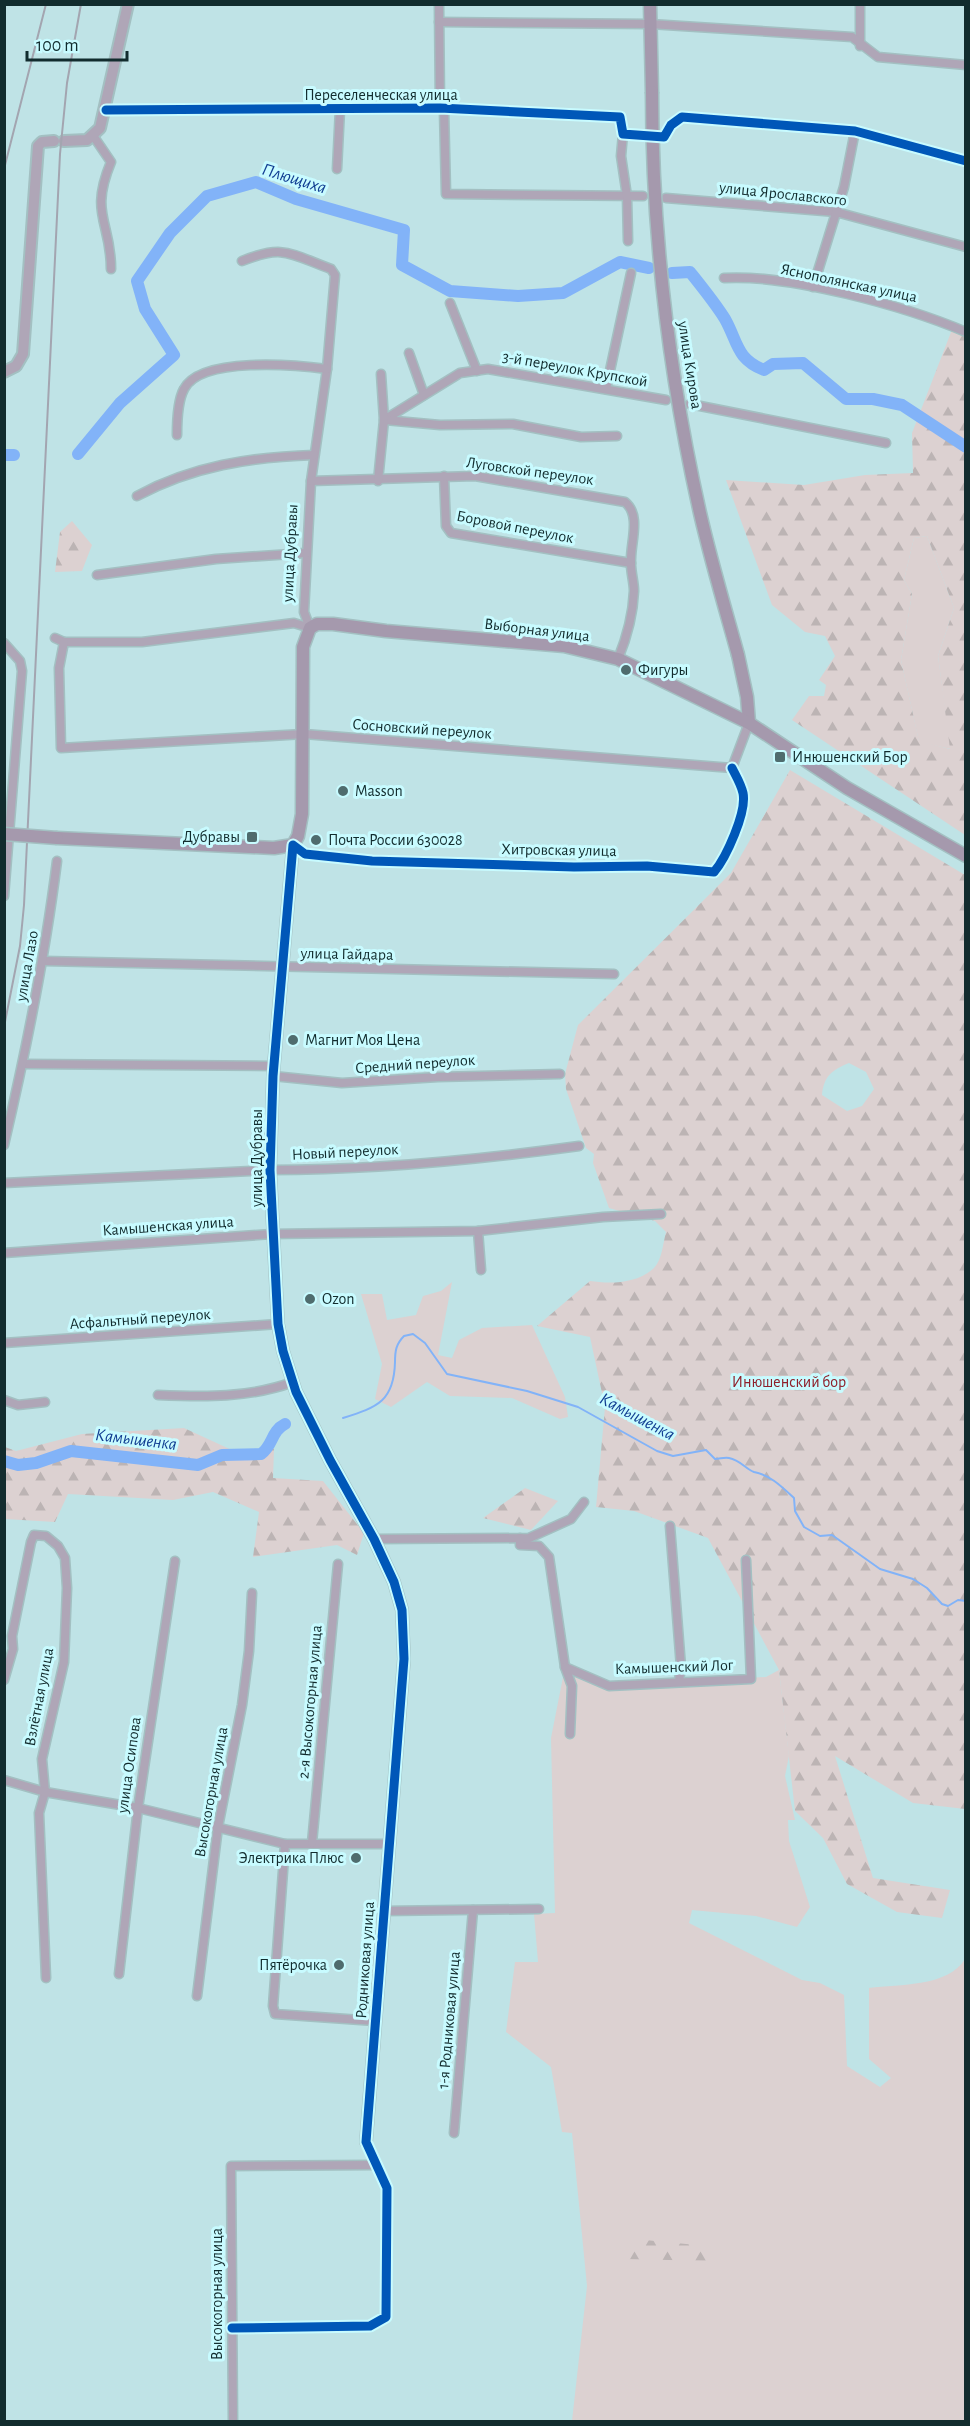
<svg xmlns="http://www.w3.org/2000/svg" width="970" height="2426" viewBox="0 0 970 2426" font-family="'Alegreya Sans',sans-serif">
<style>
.grass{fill:#dcd1d1}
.forest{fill:url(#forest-firs);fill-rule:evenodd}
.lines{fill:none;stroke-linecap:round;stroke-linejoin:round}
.stream{stroke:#82b3f8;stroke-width:2}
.river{stroke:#82b3f8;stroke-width:12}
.minor-casing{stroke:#a3c0c2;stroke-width:11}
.tertiary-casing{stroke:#a3c0c2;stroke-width:14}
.secondary-casing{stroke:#a3c0c2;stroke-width:15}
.minor{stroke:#afa6b7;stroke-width:8}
.tertiary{stroke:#afa6b7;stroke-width:10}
.secondary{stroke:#a599ad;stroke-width:12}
.rail{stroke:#a3a5b0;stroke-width:2}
.secondary-bridge-casing{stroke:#a3c0c2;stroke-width:15;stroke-linecap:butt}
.secondary-bridge{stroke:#a599ad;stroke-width:12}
.cycleway-casing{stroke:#c8fbff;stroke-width:13}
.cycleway{stroke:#0057b8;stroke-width:9}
.poi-dot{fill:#4f6c6e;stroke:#c8fbff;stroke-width:2}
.labels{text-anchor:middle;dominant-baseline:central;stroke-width:6;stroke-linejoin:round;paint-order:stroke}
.street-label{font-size:16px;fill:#122c2e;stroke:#c8fbff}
.poi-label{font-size:16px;fill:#122c2e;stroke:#c8fbff;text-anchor:start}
.park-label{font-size:16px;fill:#8f1f29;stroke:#c8fbff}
.water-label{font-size:18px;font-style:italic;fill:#113e92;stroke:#c8fbff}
</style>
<defs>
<pattern id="forest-firs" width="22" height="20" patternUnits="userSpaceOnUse" patternTransform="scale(1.5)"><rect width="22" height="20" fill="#dcd1d1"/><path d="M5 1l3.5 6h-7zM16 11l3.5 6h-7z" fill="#bcb4b4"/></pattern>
</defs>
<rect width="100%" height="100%" fill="#bfe3e6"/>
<g class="grass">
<path d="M 927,536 L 954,608 L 938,656 L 951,749 L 919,742 L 901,660 L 912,594 L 904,580 L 914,538 Z"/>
<path d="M 452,1282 L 438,1355 L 452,1358 L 459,1340 L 482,1328 L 532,1325 L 565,1397 L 568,1417 L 560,1419 L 512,1398 L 450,1396 L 427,1382 L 391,1407 L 375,1399 L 382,1364 L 361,1294 L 382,1294 L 387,1320 L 416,1315 L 423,1296 L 441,1291 Z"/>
<path d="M 565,1667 L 609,1686 L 766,1677 L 779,1670 L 789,1756 L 785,1776 L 795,1820 L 788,1820 L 789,1841 L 810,1907 L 797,1927 L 756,1916 L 692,1910 L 689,1923 L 802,1980 L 820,1983 L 844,1995 L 847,2066 L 880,2087 L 891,2078 L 869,2059 L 869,1988 C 900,1984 948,1987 965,1959 L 965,2421 L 572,2421 L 587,2286 L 572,2133 L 562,2132 L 551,2067 L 506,2032 L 515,1962 L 538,1962 L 534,1914 L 555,1913 L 551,1738 Z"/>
</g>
<g class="forest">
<path d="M 953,327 L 965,331 L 965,835 L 792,720 L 809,696 L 824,696 L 826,685 L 819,680 L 835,656 L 825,636 L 805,632 L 772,605 L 726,480 L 804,485 L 865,475 L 913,473 L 912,433 ZM 927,536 L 954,608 L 938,656 L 950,749 L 919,741 L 901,660 L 912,594 L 904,580 L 914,538 Z"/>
<path d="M 72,521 L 92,545 L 82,571 L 55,572 L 60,532 Z"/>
<path d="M 790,770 L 965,875 L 965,1809 L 913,1803 L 835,1756 L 873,1878 L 950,1890 L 942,1918 L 897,1912 L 847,1884 L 823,1838 L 795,1811 L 779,1670 L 708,1538 L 634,1511 L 596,1507 L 605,1407 L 590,1337 L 537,1326 L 590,1281 C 610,1284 637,1284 654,1268 C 662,1260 663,1243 666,1232 L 655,1221 L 609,1208 L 593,1163 L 594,1154 L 586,1148 L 566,1089 L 565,1074 L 578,1025 L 731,873 ZM 849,1063 L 866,1072 L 874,1089 L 862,1106 L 847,1111 L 822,1095 C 824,1076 832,1070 849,1063 Z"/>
<path d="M 184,1428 L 234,1451 L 274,1449 L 273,1478 L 323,1481 L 364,1533 L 357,1555 L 337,1545 L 253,1557 L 259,1512 L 213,1492 L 173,1500 L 68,1494 L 55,1522 L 5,1519 L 5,1447 L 16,1451 L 82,1434 Z"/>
<path d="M 525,1488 L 558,1501 L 531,1530 L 483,1518 Z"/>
<path d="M 624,2238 L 707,2246 L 712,2261 L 625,2259 Z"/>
</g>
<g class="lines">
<path class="stream" d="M 343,1418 C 378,1407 394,1401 395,1362 C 395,1351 396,1344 404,1336 L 413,1334 L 425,1343 L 447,1374 L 527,1391 L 578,1407 L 657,1451 L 673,1456 L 706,1450 L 715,1459 C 720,1459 724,1457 729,1458 C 740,1460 746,1469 754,1472 C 770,1475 781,1486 794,1498 L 795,1511 L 804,1527 L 820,1536 L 832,1535 L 880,1569 L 913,1579 L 927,1588 L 942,1604 L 948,1606 L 958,1600 L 966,1601"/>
<g class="river">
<path d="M 672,273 L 690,272 C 702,287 715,303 725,319 C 738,342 736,359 764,370 L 773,364 L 803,363 L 846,399 L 873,399 L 902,405 L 966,447"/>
<path d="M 78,454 L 120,403 L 174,355 L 145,309 L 137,281 L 170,233 L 207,196 L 256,182 L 296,199 L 404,230 L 402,265 L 450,291 L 518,296 L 563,293 L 620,262 L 649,268"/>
<path d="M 4,455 L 14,455"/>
<path d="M 4,1461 L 18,1465 L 36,1463 L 71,1451 L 198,1465 L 222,1455 L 261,1454 C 273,1446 271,1431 285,1424"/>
</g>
<g class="minor-casing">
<g id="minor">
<path d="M 439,4 L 440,108"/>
<path d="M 860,4 L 860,46"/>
<path d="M 439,22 L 650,24 L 852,37 L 878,57 L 966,65"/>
<path d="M 444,109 L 446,194 L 643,196"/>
<path d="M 106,110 L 440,108 L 620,117 L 623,134 L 641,135"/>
<path d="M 623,134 L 621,156 L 627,196 L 628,241"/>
<path d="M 94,137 L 111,162 C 89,215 111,221 111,269"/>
<path d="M 664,137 L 671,125 L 682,117 L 855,131 L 966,161"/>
<path d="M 337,169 L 340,109"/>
<path d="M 666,198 L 836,212 L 966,247"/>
<path d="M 242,261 C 284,244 290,254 331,269 L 335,275 L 327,369 L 311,481 L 304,612 L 310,628"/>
<path d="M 724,278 C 789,274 905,306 966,332"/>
<path d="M 813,287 L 844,187 L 855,131"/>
<path d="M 450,303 L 477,371"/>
<path d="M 409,353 L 424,395"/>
<path d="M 606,389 L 631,273"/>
<path d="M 690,404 L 886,443"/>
<path d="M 384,420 L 460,373 L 488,369 L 666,400"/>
<path d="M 385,420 L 440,425 L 513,424 L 581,437 L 617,436"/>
<path d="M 177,435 C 177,422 178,400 184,389 C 201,356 296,365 327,369"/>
<path d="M 444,476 L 446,526 L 451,533 L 631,563"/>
<path d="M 311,481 L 475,476 L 625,502 C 641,515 631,541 631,559 C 630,570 634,581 634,591 C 633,615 627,637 618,659"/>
<path d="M 378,481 L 384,420 L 381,374"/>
<path d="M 137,496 C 192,466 251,457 314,455"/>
<path d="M 97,575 L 216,559 L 306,553"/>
<path d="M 55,638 L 64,642 L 142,642 L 294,623 L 310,628"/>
<path d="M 64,642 L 59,668 L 61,748 L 304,734 L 732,768 L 749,723"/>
<path d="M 4,643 L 20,661 L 22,671 L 4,896"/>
<path d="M 293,845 L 305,854 L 372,861 L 574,867 L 647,866 L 714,872 C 726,858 747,812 743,793 C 741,784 736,776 732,768"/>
<path d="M 44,961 L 614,974"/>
<path d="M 23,1064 L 274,1066"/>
<path d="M 273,1076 L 342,1083 L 438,1077 L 560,1074"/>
<path d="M 4,1145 C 26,1051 45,957 57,861"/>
<path d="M 4,1183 L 270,1170 C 373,1170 477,1160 579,1146"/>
<path d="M 478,1231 L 481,1270"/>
<path d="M 4,1253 L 272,1234 L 478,1231 L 603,1217 L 661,1214"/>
<path d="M 4,1343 L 278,1324"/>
<path d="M 158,1395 C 205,1397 249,1398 293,1382"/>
<path d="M 4,1400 L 18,1405 L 45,1402"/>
<path d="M 670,1526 L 681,1667 L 679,1681"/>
<path d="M 520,1538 L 520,1545 L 539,1546 L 549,1557 L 565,1667 L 572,1686 L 570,1734"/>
<path d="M 374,1539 L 529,1538 L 571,1519 L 584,1502"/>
<path d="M 565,1667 L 609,1686 L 751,1679 L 746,1560"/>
<path d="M 4,1680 L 13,1649 L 12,1636 L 31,1542 L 34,1535 L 46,1536 L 58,1546 L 65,1558 L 67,1588 L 64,1662 L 42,1759 L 45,1792 L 39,1813 L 46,1978"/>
<path d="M 4,1780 L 45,1792 L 138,1808 L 285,1844 L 389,1844"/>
<path d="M 312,1843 L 338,1564"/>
<path d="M 285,1844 L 273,2006 L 275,2014 L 375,2021"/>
<path d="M 384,1911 L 539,1909"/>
<path d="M 119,1974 L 138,1808 L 175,1561"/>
<path d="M 197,1996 L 218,1827 L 242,1705 L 249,1651 L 252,1593"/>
<path d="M 454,2133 L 473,1910"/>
<path d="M 232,2328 L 370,2326 L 386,2317 L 387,2188 L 366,2142"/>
<path d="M 233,2422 L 231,2166 L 375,2165"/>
</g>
</g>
<g class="tertiary-casing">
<g id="tertiary">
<path d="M 64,141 L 87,140 L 100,128 L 128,4"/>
<path d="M 4,372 L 16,366 L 23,354 L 38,146 L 42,142 L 54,141"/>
<path d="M 293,845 L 273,1076 L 270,1170 L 278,1324 L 283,1351 L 296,1392 L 330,1460 L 374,1539 L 394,1582 L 402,1610 L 404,1659 L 366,2142"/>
</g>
</g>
<g class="secondary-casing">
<g id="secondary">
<path d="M 650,4 L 652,92"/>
<path d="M 738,655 L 747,697 L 749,723"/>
<path d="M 57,838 L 274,848 L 293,845 L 298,836 L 302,814 L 303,647 L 310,628 L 317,624 L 333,624 L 386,631 L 564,646 L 618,659 L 749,723 L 847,788 L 966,856"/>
</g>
</g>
<use href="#minor" class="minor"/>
<use href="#tertiary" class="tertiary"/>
<use href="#secondary" class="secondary"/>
<g class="rail">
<path d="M 4,169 L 46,4"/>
<path d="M 4,1027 L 20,946 L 24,905 L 60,154 L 67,83 L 81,4"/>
</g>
<g class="secondary-bridge-casing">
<g id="secondary-bridge">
<path d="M 652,92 C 652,234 669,375 700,513 C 711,561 725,608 738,655"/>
<path d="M 4,834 L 57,838"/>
</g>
</g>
<use href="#secondary-bridge" class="secondary-bridge"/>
<g class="cycleway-casing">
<g id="cycleway">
<path d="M 106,110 L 440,108 L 620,117 L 623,134 L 664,137 L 671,125 L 682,117 L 855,131 L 966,161"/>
<path d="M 232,2328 L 370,2326 L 386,2317 L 387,2188 L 366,2142 L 404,1659 L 402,1610 L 394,1582 L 374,1539 L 330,1460 L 296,1392 L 283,1351 L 278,1324 L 270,1170 L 273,1076 L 293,845 L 305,854 L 372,861 L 574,867 L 647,866 L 714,872 C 726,858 747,812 743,793 C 741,784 736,776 732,768"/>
</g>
</g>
<use href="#cycleway" class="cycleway"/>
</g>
<g class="poi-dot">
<circle cx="626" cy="670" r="6"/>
<rect x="774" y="751" width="12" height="12" rx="3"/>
<circle cx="343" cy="791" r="6"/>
<rect x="246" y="831" width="12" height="12" rx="3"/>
<circle cx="316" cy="840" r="6"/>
<circle cx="293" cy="1040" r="6"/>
<circle cx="310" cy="1299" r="6"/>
<circle cx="356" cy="1858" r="6"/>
<circle cx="339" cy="1965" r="6"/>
</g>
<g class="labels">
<g class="street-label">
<text x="381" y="95">Переселенческая улица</text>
<text transform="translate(783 194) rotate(6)">улица Ярославского</text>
<text transform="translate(849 283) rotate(12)">Яснополянская улица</text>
<text transform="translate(690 365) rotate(81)">улица Кирова</text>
<text transform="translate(575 369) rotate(10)">3-й переулок Крупской</text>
<text transform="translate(530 471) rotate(8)">Луговской переулок</text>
<text transform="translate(515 527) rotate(11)">Боровой переулок</text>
<text transform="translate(290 553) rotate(-87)">улица Дубравы</text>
<text transform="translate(537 630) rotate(7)">Выборная улица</text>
<text transform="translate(422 729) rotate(4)">Сосновский переулок</text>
<text transform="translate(559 850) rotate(1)">Хитровская улица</text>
<text transform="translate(347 954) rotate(1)">улица Гайдара</text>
<text transform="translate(27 966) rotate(-80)">улица Лазо</text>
<text transform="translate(415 1064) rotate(-4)">Средний переулок</text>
<text transform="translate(345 1152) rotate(-3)">Новый переулок</text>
<text transform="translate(257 1158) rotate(-90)">улица Дубравы</text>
<text transform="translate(168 1226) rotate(-4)">Камышенская улица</text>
<text transform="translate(140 1319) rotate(-4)">Асфальтный переулок</text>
<text transform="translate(674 1667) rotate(-2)">Камышенский Лог</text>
<text transform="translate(39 1697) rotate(-79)">Взлётная улица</text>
<text transform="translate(310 1702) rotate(-85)">2-я Высокогорная улица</text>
<text transform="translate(129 1765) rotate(-82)">улица Осипова</text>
<text transform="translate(211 1792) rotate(-80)">Высокогорная улица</text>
<text transform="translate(365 1960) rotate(-86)">Родниковая улица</text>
<text transform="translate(449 2020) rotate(-85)">1-я Родниковая улица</text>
<text transform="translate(217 2294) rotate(-90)">Высокогорная улица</text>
</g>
<g class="poi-label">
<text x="638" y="670">Фигуры</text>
<text x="792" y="757">Инюшенский Бор</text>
<text x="355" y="791">Masson</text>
<text x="240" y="837" text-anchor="end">Дубравы</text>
<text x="328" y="840">Почта России 630028</text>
<text x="305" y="1040">Магнит Моя Цена</text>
<text x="322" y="1299">Ozon</text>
<text x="344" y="1858" text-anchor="end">Электрика Плюс</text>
<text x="327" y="1965" text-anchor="end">Пятёрочка</text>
</g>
<g class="park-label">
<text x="789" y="1382">Инюшенский бор</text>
</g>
<g class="water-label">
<text transform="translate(294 179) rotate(17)">Плющиха</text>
<text transform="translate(637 1417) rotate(28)">Камышенка</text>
<text transform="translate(136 1440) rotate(7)">Камышенка</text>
</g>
</g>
<rect width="970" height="2426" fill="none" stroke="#122c2e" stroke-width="12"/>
<path d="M27 51v9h100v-9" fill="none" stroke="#122c2e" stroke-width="3"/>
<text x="36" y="51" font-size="18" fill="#122c2e" stroke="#c8fbff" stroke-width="4.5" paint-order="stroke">100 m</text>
</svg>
